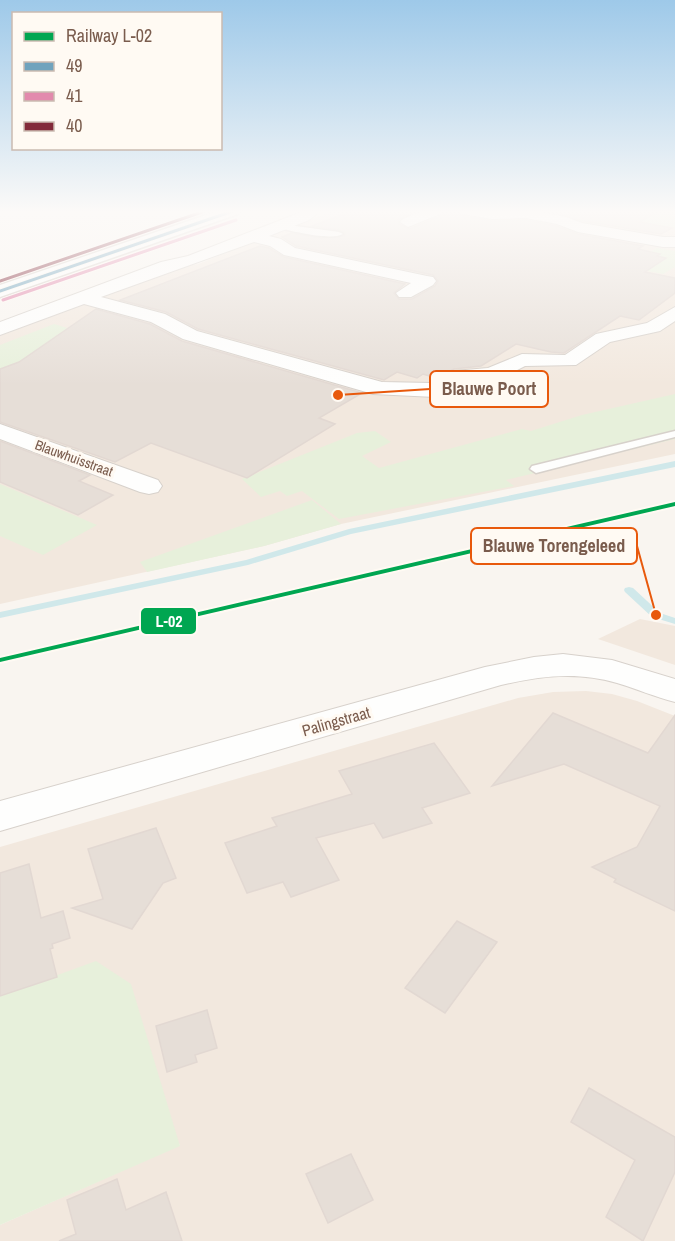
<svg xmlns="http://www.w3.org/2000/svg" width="675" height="1241" viewBox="0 0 675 1241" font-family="'Archivo Narrow',sans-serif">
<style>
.residential{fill:#f2e8de}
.green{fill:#e7f0db}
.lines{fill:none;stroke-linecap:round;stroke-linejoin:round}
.stream{fill:#d0e8ea;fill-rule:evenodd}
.building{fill:#e6ded7;stroke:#e2d8d2;stroke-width:1.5}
.service-casing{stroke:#d7d1cb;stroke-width:3}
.minor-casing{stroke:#d7d1cb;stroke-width:2}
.secondary-casing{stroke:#d9d2cb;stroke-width:3}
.service{fill:#fefefd;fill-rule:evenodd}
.minor{fill:#fefefd;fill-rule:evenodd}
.secondary{fill:#fefefd;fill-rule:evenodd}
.bus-1-casing{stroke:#fffaf3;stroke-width:5}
.bus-2-casing{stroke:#fffaf3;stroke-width:5}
.bus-3-casing{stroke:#fffaf3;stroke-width:5}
.bus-1{stroke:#70a3bd;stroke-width:3}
.bus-2{stroke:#e28aad;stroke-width:3}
.bus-3{stroke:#822a3a;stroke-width:3}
.rail-1-casing{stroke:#fffaf3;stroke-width:4}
.rail-1{fill:#00a651;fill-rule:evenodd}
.labels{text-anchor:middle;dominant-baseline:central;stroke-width:6;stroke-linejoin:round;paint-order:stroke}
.far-street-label{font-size:14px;fill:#7a5c4d;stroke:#fffaf3}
.street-label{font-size:16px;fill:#7a5c4d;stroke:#fffaf3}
.leader{fill:none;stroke:#e8590c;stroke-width:2}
.callout-dot{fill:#e8590c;stroke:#fffaf3;stroke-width:2}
.callout{fill:#fffaf3;stroke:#e8590c;stroke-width:2}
.callout-label{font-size:18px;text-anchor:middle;font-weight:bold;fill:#7a5c4d}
.line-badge{stroke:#fffaf3;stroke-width:2}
.badge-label{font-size:16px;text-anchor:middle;font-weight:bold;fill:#fff}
</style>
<rect width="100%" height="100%" fill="#f9f5f0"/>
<g class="residential">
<path d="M 332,211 L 654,211 L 675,214 L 675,454 L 341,524 L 264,546 L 0,604 L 0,336 L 175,268 L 198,264 Z"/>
<path d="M 640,619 L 675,626 L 675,665 L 598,639 Z"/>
<path d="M 586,691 L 612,694 L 637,701 L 675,716 L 675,1241 L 0,1241 L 0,1225 L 180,1145 L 0,996 L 0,847 L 518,698 L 553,692 Z"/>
</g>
<g class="green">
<path d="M 603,211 L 647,211 L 675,216 L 675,228 L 595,215 Z"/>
<path d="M 657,248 L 675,251 L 675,267 L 663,274 L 627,267 Z"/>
<path d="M 54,324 L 147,352 L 0,374 L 0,345 Z"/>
<path d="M 675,394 L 675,439 L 506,480 L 514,486 L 339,519 L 302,491 L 287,496 L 280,491 L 261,497 L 242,479 L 357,433 L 375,431 L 391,442 L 362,456 L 379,468 L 522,429 L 531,431 L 582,415 Z"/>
<path d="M 0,484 L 97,525 L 43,555 L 0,536 Z"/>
<path d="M 312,500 L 341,524 L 264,546 L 147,572 L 140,562 Z"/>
<path d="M 96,961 L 131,984 L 180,1146 L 0,1225 L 0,996 Z"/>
</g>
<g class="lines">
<g class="stream">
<path d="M 656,211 L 675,213 L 675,215 L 658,212 Z"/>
<path d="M 675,461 L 675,467 L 351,534 L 248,565 L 0,618 L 0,612 L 246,560 L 349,529 Z"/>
<path d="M 629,587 L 633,588 L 660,613 L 675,618 L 675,624 L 652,617 L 625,592 L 624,590 L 625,588 Z"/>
</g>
</g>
<g class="building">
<path d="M 352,211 L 416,211 L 398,220 L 399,224 L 409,229 L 441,216 L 444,211 L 459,211 L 463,216 L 492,221 L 526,220 L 556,226 L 578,234 L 643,246 L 638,249 L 660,254 L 657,256 L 666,258 L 645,272 L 675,278 L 675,293 L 639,320 L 620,316 L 564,353 L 551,352 L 516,344 L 481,366 L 454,369 L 436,378 L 423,374 L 417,378 L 397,372 L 384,380 L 198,329 L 166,312 L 120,300 L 260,246 L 269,248 L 284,257 L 405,284 L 394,293 L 399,299 L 412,299 L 435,286 L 438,281 L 433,275 L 296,246 L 282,237 L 292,233 L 321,238 L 344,236 L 345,233 L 339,230 L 312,226 Z"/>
<path d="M 546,211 L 658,211 L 640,222 L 672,228 L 661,234 L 583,221 Z"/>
<path d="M 96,309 L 150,324 L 182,341 L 362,393 L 319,418 L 335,424 L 247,478 L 151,443 L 115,462 L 0,422 L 0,369 L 19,362 Z"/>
<path d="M 0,441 L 90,475 L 79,481 L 113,495 L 78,515 L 0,482 Z"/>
<path d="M 553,713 L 648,753 L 675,715 L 675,911 L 614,882 L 616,879 L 592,867 L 637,847 L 660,806 L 564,764 L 492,786 Z"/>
<path d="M 434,743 L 470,793 L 422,808 L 432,823 L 383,838 L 374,823 L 316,838 L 339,880 L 291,897 L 283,882 L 247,893 L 225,843 L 277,826 L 272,818 L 352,794 L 339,771 Z"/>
<path d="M 156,828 L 176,878 L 163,883 L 132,929 L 72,908 L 103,899 L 88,849 Z"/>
<path d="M 29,864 L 41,918 L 63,911 L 70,938 L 52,944 L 53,948 L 50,949 L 57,977 L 0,996 L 0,873 Z"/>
<path d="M 457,921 L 497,942 L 445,1013 L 405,988 Z"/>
<path d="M 207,1010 L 217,1048 L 195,1055 L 197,1062 L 167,1072 L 156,1026 Z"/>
<path d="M 589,1088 L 675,1137 L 675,1172 L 643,1241 L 606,1217 L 635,1160 L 571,1122 Z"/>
<path d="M 351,1154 L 373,1200 L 328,1223 L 306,1174 Z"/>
<path d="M 117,1179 L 126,1210 L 166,1192 L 182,1241 L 59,1241 L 76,1234 L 67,1200 Z"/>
</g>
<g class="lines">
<g class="service-casing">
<g id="service">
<path d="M 281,224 L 339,232 L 343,234 C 330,241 293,231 278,228 Z"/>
<path d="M 675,431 L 675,437 L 536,473 L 530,469 L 532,466 Z"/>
</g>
</g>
<g class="minor-casing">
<g id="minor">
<path d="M 304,211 L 321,211 L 309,220 L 269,236 L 281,239 L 295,248 L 427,276 L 433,277 L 436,281 L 433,285 L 411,297 L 399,297 L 396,293 L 411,283 L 284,255 L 270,246 L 254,242 L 101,297 L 165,314 L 197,331 L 382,382 L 431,383 L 454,371 L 488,368 L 522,354 L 565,355 L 596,334 L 647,323 L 675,307 L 675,321 L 660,331 L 610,342 L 576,365 L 525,366 L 500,379 L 467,382 L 435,397 L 373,394 L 183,339 L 151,322 L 84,304 L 0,335 L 0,322 L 161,262 L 188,256 Z"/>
<path d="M 422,211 L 442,211 L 440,214 L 408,227 L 400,222 L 403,219 Z"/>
<path d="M 461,211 L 534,211 L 566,217 L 582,223 L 663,237 L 675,237 L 675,247 L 663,247 L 578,232 L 557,224 L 526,218 L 492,219 L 463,214 Z"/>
<path d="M 0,424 L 158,480 L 162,486 L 158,492 L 149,494 L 140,492 L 0,439 Z"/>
<path d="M 563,654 L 612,660 L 675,679 L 675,702 C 655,697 637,689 617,683 C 577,671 541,676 501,685 L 0,831 L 0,801 L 485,667 L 534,657 Z"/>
</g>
</g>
<g class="secondary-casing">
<path id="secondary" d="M 218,211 L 241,211 L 238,214 L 0,297 L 0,285 Z"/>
</g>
<use href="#service" class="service"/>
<use href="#minor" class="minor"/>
<use href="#secondary" class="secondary"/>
<g class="bus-1-casing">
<path id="bus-1" d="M 0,291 L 233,211"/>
</g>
<g class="bus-2-casing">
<path id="bus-2" d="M 3,300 L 236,220"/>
</g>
<g class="bus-3-casing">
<path id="bus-3" d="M 0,281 L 205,211"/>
</g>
<use href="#bus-1" class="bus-1"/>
<use href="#bus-2" class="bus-2"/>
<use href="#bus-3" class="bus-3"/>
<g class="rail-1-casing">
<path id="rail-1" d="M 675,502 L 675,506 L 0,662 L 0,658 Z"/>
</g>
<use href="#rail-1" class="rail-1"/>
</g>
<linearGradient id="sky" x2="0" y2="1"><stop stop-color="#9ec9e9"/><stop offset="0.55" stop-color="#fcfaf8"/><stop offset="1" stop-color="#fcfaf8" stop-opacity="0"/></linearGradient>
<rect width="675" height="385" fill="url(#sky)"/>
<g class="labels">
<g class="far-street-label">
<text transform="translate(74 458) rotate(20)">Blauwhuisstraat</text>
</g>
<g class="street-label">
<text transform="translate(336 721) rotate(-16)">Palingstraat</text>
</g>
</g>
<path class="leader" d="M338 395L430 389M656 615L637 546"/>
<g class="callout-dot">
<circle cx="338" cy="395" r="6"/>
<circle cx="656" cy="615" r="6"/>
</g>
<g class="callout">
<rect x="430" y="371" width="118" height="36" rx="6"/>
<rect x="471" y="528" width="166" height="36" rx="6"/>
</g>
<g class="callout-label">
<text x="489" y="395">Blauwe Poort</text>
<text x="554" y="552">Blauwe Torengeleed</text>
</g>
<rect class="line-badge" x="140" y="607" width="57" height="28" rx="6" fill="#00a651"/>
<g class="badge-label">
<text x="169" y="627">L-02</text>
</g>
<rect x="12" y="12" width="210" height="138" fill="#fffaf3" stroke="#cabbb1" stroke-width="1.5"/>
<rect x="24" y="32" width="30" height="9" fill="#00a651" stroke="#cabbb1" stroke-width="1.5"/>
<text x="66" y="42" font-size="18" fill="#7a5c4d">Railway L-02</text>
<rect x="24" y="62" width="30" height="9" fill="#70a3bd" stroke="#cabbb1" stroke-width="1.5"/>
<text x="66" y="72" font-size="18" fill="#7a5c4d">49</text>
<rect x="24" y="92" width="30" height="9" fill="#e28aad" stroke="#cabbb1" stroke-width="1.5"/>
<text x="66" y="102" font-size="18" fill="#7a5c4d">41</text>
<rect x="24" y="122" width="30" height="9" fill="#822a3a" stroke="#cabbb1" stroke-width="1.5"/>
<text x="66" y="132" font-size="18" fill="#7a5c4d">40</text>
</svg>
